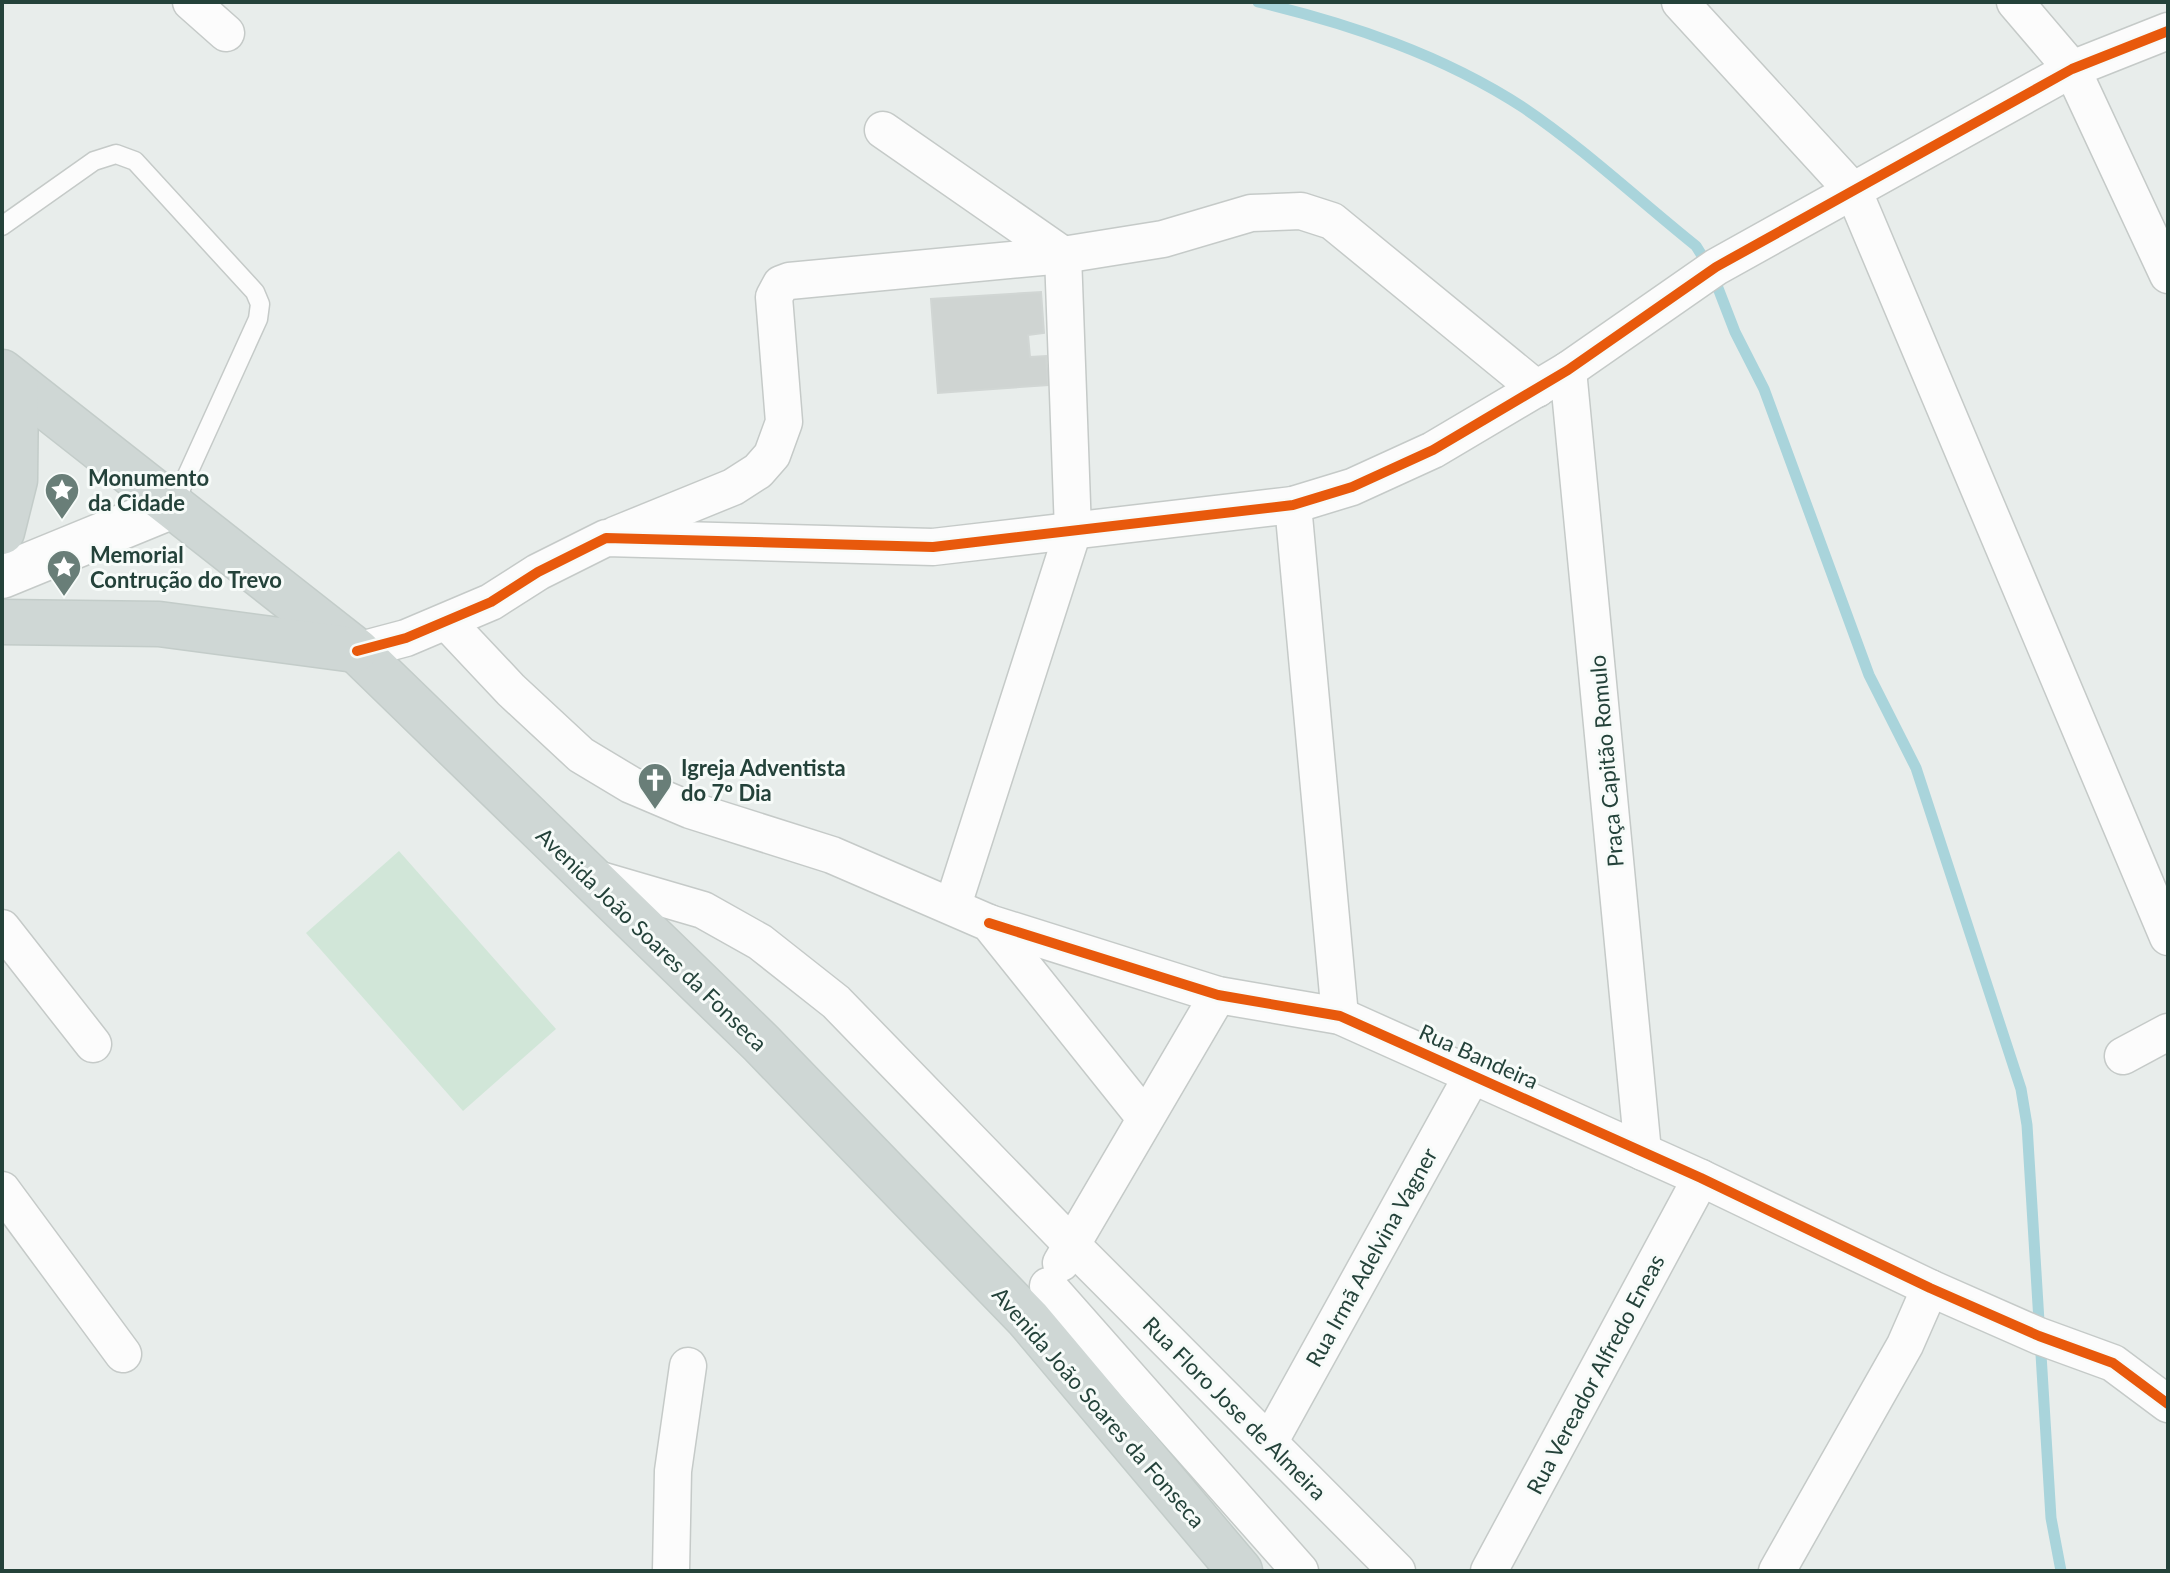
<svg xmlns="http://www.w3.org/2000/svg" width="2170" height="1573" viewBox="0 0 2170 1573" font-family="Lato,sans-serif">
<style>
.green{fill:#d1e6d8}
.lines{fill:none;stroke-linecap:round;stroke-linejoin:round}
.stream{stroke:#a9d4db;stroke-width:11}
.building{fill:#cfd4d2;stroke:#d1d6d4;stroke-width:2}
.service-casing{stroke:#c5cac8;stroke-width:21}
.minor-casing{stroke:#c5cac8;stroke-width:39}
.tertiary-casing{stroke:#c5cac8;stroke-width:47}
.primary-casing{stroke:#c3ccc9;stroke-width:47}
.service{stroke:#fcfcfc;stroke-width:18}
.minor{stroke:#fcfcfc;stroke-width:36}
.tertiary{stroke:#fcfcfc;stroke-width:44}
.primary{stroke:#cfd7d5;stroke-width:44}
.cycleway-casing{stroke:#f7fbf9;stroke-width:15}
.cycleway{stroke:#e8590c;stroke-width:10}
.labels{text-anchor:middle;dominant-baseline:central;stroke-width:6;stroke-linejoin:round;paint-order:stroke}
.poi-label{font-size:22px;font-weight:bold;fill:#24423a;stroke:#f7fbf9;text-anchor:start}
.street-label{font-size:22px;fill:#24423a;stroke:#f7fbf9}
</style>
<rect width="100%" height="100%" fill="#e8edeb"/>
<path class="green" d="M 399,851 L 556,1029 L 463,1111 L 306,933 Z"/>
<g class="lines">
<path class="stream" d="M 1258,2 C 1350,24 1443,55 1524,108 C 1582,147 1641,202 1696,246 L 1711,270 L 1735,332 L 1764,389 L 1869,675 L 1916,768 L 2021,1089 L 2027,1125 L 2051,1518 L 2061,1571"/>
</g>
<path class="building" d="M 1041,292 L 1044,333 L 1028,335 L 1030,357 L 1046,356 L 1048,385 L 938,393 L 931,299 Z"/>
<g class="lines">
<g class="service-casing">
<path id="service" d="M 2,226 L 94,161 L 116,154 L 135,161 L 255,292 L 260,304 L 258,319 L 173,506"/>
</g>
<g class="minor-casing">
<g id="minor">
<path d="M 191,2 L 226,33"/>
<path d="M 1680,2 L 1854,192 L 2168,937"/>
<path d="M 2015,2 L 2072,69 L 2168,275"/>
<path d="M 883,130 L 1063,255 L 1073,531 L 953,905"/>
<path d="M 1568,370 L 1643,1152"/>
<path d="M 1293,505 L 1340,1016"/>
<path d="M 615,535 L 733,487 L 758,471 L 772,455 L 784,422 L 774,297 L 781,284 L 789,281 L 1063,255 L 1163,239 L 1251,213 L 1301,211 L 1332,221 L 1537,389"/>
<path d="M 447,622 L 511,690 L 581,755 L 631,785 L 690,810 L 832,855 L 989,923 L 1145,1118"/>
<path d="M 357,651 L 406,638 L 491,602 L 538,572 L 606,538 L 933,547 L 1293,505 L 1352,487 L 1433,450 L 1568,370 L 1716,267 L 2072,69 L 2168,31"/>
<path d="M 590,877 L 703,910 L 760,942 L 836,1002 L 1072,1245 L 1397,1571"/>
<path d="M 989,923 L 1218,995 L 1340,1016 L 1701,1178 L 1930,1288 L 2039,1336 L 2113,1363 L 2168,1404"/>
<path d="M 2,928 L 93,1044"/>
<path d="M 2123,1056 L 2168,1032"/>
<path d="M 2,1190 L 123,1354"/>
<path d="M 1061,1263 L 1218,995"/>
<path d="M 1048,1286 L 1300,1571"/>
<path d="M 1270,1441 L 1473,1074"/>
<path d="M 671,1571 L 673,1471 L 688,1366"/>
<path d="M 1489,1571 L 1701,1178"/>
<path d="M 1777,1571 L 1905,1345 L 1930,1288"/>
</g>
</g>
<g class="tertiary-casing">
<path id="tertiary" d="M 2,576 L 173,506"/>
</g>
<g class="primary-casing">
<g id="primary">
<path d="M 2,372 L 357,651 L 761,1043 L 1028,1319 L 1240,1571"/>
<path d="M 2,532 L 15,480 L 16,384"/>
<path d="M 2,622 L 159,624 L 355,650"/>
</g>
</g>
<use href="#service" class="service"/>
<use href="#minor" class="minor"/>
<use href="#tertiary" class="tertiary"/>
<use href="#primary" class="primary"/>
<g class="cycleway-casing">
<g id="cycleway">
<path d="M 357,651 L 406,638 L 491,602 L 538,572 L 606,538 L 933,547 L 1293,505 L 1352,487 L 1433,450 L 1568,370 L 1716,267 L 2072,69 L 2168,31"/>
<path d="M 989,923 L 1218,995 L 1340,1016 L 1701,1178 L 1930,1288 L 2039,1336 L 2113,1363 L 2168,1404"/>
</g>
</g>
<use href="#cycleway" class="cycleway"/>
</g>
<defs>
<g id="sight-pin" transform="scale(1.8)"><path d="M0 17L-7.5 6A9.5 9.5 0 1 1 7.5 6Z" fill="#697e78" stroke="#f7fbf9"/><path d="M0-6L1.8-2.2L6-1.7L2.9 1.2L3.7 5.4L0 3.3L-3.7 5.4L-2.9 1.2L-6-1.7L-1.8-2.2Z" fill="#fff"/></g>
<g id="church-pin" transform="scale(1.8)"><path d="M0 17L-7.5 6A9.5 9.5 0 1 1 7.5 6Z" fill="#697e78" stroke="#f7fbf9"/><path d="M-1.2-6h2.4v3.5h3.3v2.4h-3.3V6h-2.4V-.1h-3.3v-2.4h3.3Z" fill="#fff"/></g>
</defs>
<g fill-rule="evenodd">
<use href="#sight-pin" x="62" y="490"/>
<use href="#sight-pin" x="64" y="567"/>
<use href="#church-pin" x="655" y="780"/>
</g>
<g class="labels">
<g class="poi-label">
<text x="88" y="477">Monumento<tspan x="88" dy="25">da Cidade</tspan></text>
<text x="90" y="554">Memorial<tspan x="90" dy="25">Contrução do Trevo</tspan></text>
<text x="681" y="767">Igreja Adventista<tspan x="681" dy="25">do 7º Dia</tspan></text>
</g>
<g class="street-label">
<text transform="translate(1606 761) rotate(-95)">Praça Capitão Romulo</text>
<text transform="translate(652 939) rotate(44)">Avenida João Soares da Fonseca</text>
<text transform="translate(1479 1056) rotate(24)">Rua Bandeira</text>
<text transform="translate(1371 1257) rotate(-61)">Rua Irmã Adelvina Vagner</text>
<text transform="translate(1595 1374) rotate(-62)">Rua Vereador Alfredo Eneas</text>
<text transform="translate(1099 1407) rotate(49)">Avenida João Soares da Fonseca</text>
<text transform="translate(1235 1408) rotate(45)">Rua Floro Jose de Almeira</text>
</g>
</g>
<rect width="2170" height="1573" fill="none" stroke="#24423a" stroke-width="8"/>
</svg>
